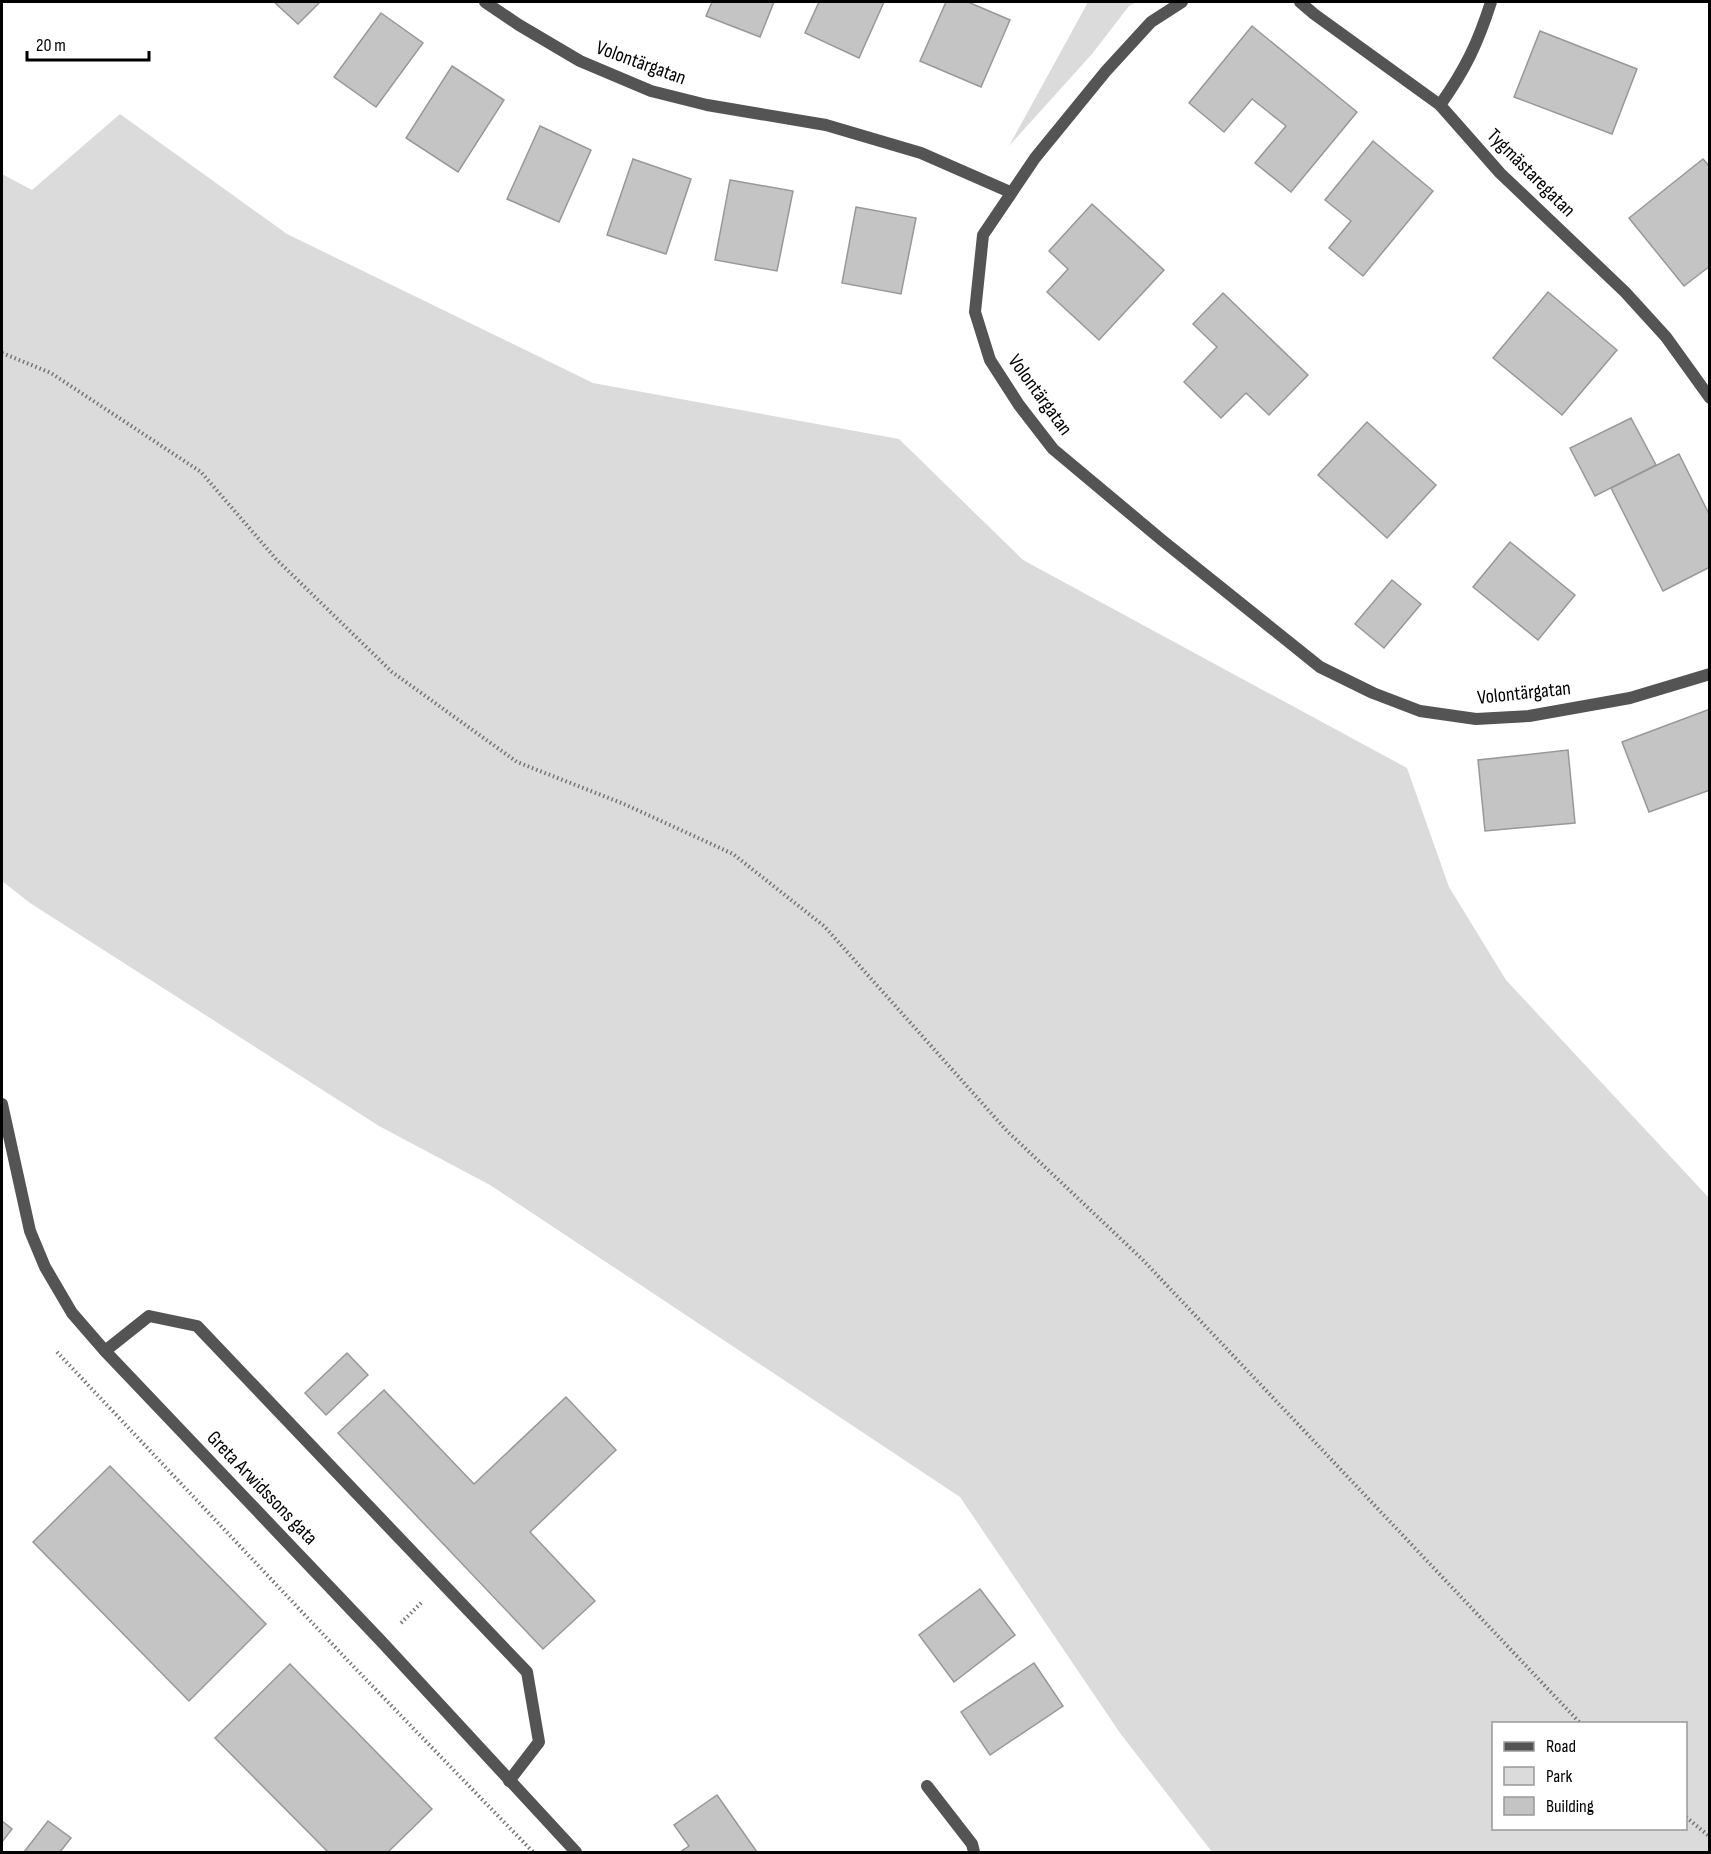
<svg xmlns="http://www.w3.org/2000/svg" width="1711" height="1854" viewBox="0 0 1711 1854" font-family="'Sofia Sans Condensed',sans-serif">
<style>
.green{fill:#dbdbdb;fill-rule:evenodd}
.building{fill:#c4c4c4;stroke:#989898;stroke-width:1.5}
.lines{fill:none;stroke-linecap:round;stroke-linejoin:round}
.path{stroke:#767676;stroke-width:4;stroke-dasharray:1.5 3;stroke-linecap:butt}
.lane{stroke:#545454;stroke-width:12}
.street{stroke:#545454;stroke-width:12}
.labels{text-anchor:middle;dominant-baseline:central;stroke-width:6;stroke-linejoin:round;paint-order:stroke}
.street-label{font-size:20px;fill:#000;stroke:#fff}
</style>
<rect width="100%" height="100%" fill="#fff"/>
<g class="green">
<path d="M 1085,2 L 1137,2 L 1129,6 L 1092,54 L 1009,146 L 1087,4 Z"/>
<path d="M 120,114 L 287,234 L 593,383 L 899,439 L 1023,560 L 1407,768 L 1449,887 L 1506,980 L 1709,1198 L 1709,1852 L 1212,1852 L 1120,1733 L 960,1497 L 490,1185 L 379,1126 L 30,903 L 2,881 L 2,174 L 32,190 ZM 1494,1724 L 1686,1724 L 1686,1828 L 1494,1828 Z"/>
</g>
<g class="building">
<path d="M 274,2 L 320,2 L 298,24 Z"/>
<path d="M 712,2 L 774,2 L 760,37 L 706,16 Z"/>
<path d="M 819,2 L 884,2 L 859,58 L 805,33 Z"/>
<path d="M 946,2 L 968,2 L 1010,20 L 981,87 L 920,61 Z"/>
<path d="M 381,13 L 423,43 L 376,107 L 334,77 Z"/>
<path d="M 1252,26 L 1357,112 L 1291,192 L 1255,163 L 1286,126 L 1252,99 L 1224,132 L 1189,103 Z"/>
<path d="M 1540,31 L 1637,69 L 1612,134 L 1514,97 Z"/>
<path d="M 452,66 L 504,100 L 458,172 L 406,138 Z"/>
<path d="M 540,126 L 591,150 L 559,222 L 507,199 Z"/>
<path d="M 1373,141 L 1433,191 L 1363,276 L 1329,248 L 1351,221 L 1325,200 Z"/>
<path d="M 633,159 L 691,179 L 666,254 L 607,235 Z"/>
<path d="M 1703,159 L 1710,167 L 1710,266 L 1684,286 L 1629,218 Z"/>
<path d="M 730,180 L 793,191 L 777,271 L 715,260 Z"/>
<path d="M 1092,204 L 1164,270 L 1099,340 L 1047,292 L 1068,269 L 1049,251 Z"/>
<path d="M 856,207 L 916,218 L 901,294 L 842,283 Z"/>
<path d="M 1548,292 L 1617,350 L 1562,415 L 1493,358 Z"/>
<path d="M 1223,293 L 1308,375 L 1269,415 L 1246,393 L 1221,418 L 1184,382 L 1217,347 L 1193,324 Z"/>
<path d="M 1631,418 L 1656,465 L 1595,496 L 1570,448 Z"/>
<path d="M 1367,422 L 1436,485 L 1387,538 L 1318,475 Z"/>
<path d="M 1679,454 L 1710,516 L 1710,567 L 1663,591 L 1611,488 Z"/>
<path d="M 1510,542 L 1575,595 L 1538,640 L 1473,587 Z"/>
<path d="M 1392,580 L 1421,604 L 1384,648 L 1355,624 Z"/>
<path d="M 1710,709 L 1710,790 L 1649,812 L 1622,742 Z"/>
<path d="M 1568,750 L 1575,823 L 1485,831 L 1478,760 Z"/>
<path d="M 347,1353 L 368,1375 L 326,1415 L 305,1393 Z"/>
<path d="M 384,1390 L 474,1484 L 566,1397 L 616,1450 L 530,1532 L 595,1601 L 543,1649 L 338,1433 Z"/>
<path d="M 110,1466 L 266,1624 L 189,1701 L 33,1542 Z"/>
<path d="M 980,1589 L 1015,1635 L 954,1682 L 919,1635 Z"/>
<path d="M 1034,1663 L 1063,1706 L 990,1755 L 961,1712 Z"/>
<path d="M 290,1664 L 432,1809 L 388,1852 L 328,1852 L 215,1738 Z"/>
<path d="M 717,1795 L 757,1852 L 680,1852 L 689,1846 L 674,1825 Z"/>
<path d="M 2,1821 L 12,1829 L 2,1842 Z"/>
<path d="M 48,1821 L 71,1838 L 60,1852 L 24,1852 Z"/>
</g>
<g class="lines">
<g class="path">
<path d="M 2,353 L 51,373 L 201,472 L 276,559 L 392,672 L 517,762 L 624,804 L 733,854 L 824,926 L 1007,1131 L 1142,1259 L 1581,1724"/>
<path d="M 57,1352 L 352,1665 L 533,1852"/>
<path d="M 401,1623 L 423,1601"/>
<path d="M 1686,1817 L 1710,1837"/>
</g>
<path class="lane" d="M 105,1351 L 149,1316 L 197,1326 L 527,1672 L 539,1742 L 509,1781"/>
<g class="street">
<path d="M 485,2 L 519,25 L 580,61 L 651,91 L 707,105 L 826,125 L 921,153 L 1010,192"/>
<path d="M 1182,2 L 1151,22 L 1106,71 L 1035,158 L 983,235 L 975,312 L 990,360 L 1019,405 L 1053,449 L 1163,541 L 1320,667 L 1373,693 L 1420,711 L 1476,719 L 1529,716 L 1630,698 L 1710,674"/>
<path d="M 1300,2 L 1314,14 L 1440,105 L 1500,173 L 1625,292 L 1666,337 L 1710,398"/>
<path d="M 1440,105 C 1465,70 1478,43 1491,2"/>
<path d="M 2,1104 L 30,1231 L 45,1267 L 72,1313 L 105,1351 L 381,1641 L 576,1852"/>
<path d="M 927,1786 L 972,1844 L 974,1852"/>
</g>
</g>
<g class="labels">
<g class="street-label">
<text transform="translate(641 63) rotate(20)">Volontärgatan</text>
<text transform="translate(1531 173) rotate(45)">Tygmästaregatan</text>
<text transform="translate(1040 395) rotate(54)">Volontärgatan</text>
<text transform="translate(1524 693) rotate(-6)">Volontärgatan</text>
<text transform="translate(262 1488) rotate(46)">Greta Arwidssons gata</text>
</g>
</g>
<rect width="1711" height="1854" fill="none" stroke="#000000" stroke-width="6"/>
<rect x="1492" y="1722" width="195" height="108" fill="#ffffff" stroke="#999999" stroke-width="1.5"/>
<rect x="1504" y="1742" width="30" height="9" fill="#545454" stroke="#999999" stroke-width="1.5"/>
<text x="1546" y="1752" font-size="18" fill="#000000">Road</text>
<rect x="1504" y="1767" width="30" height="18" fill="#dbdbdb" stroke="#999999" stroke-width="1.5"/>
<text x="1546" y="1782" font-size="18" fill="#000000">Park</text>
<rect x="1504" y="1797" width="30" height="18" fill="#c4c4c4" stroke="#999999" stroke-width="1.5"/>
<text x="1546" y="1812" font-size="18" fill="#000000">Building</text>
<path d="M27 51v9h122v-9" fill="none" stroke="#000000" stroke-width="3"/>
<text x="36" y="51" font-size="18" fill="#000000" stroke="#ffffff" stroke-width="4.5" paint-order="stroke">20 m</text>
</svg>
